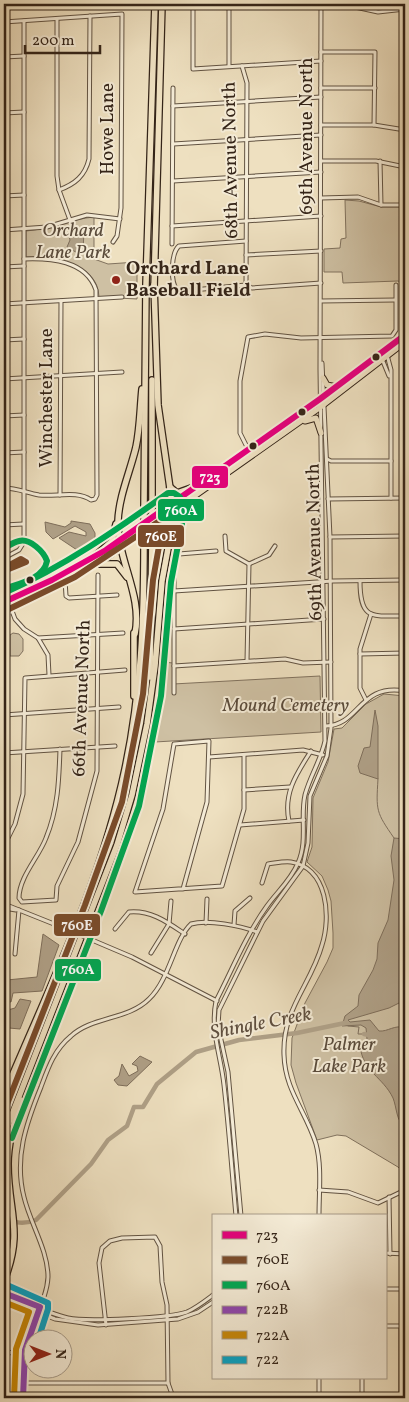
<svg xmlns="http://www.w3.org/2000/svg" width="409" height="1402" viewBox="0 0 409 1402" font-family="Vollkorn,serif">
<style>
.green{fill:#cec0a3;stroke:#81725e}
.water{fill:#afa087;stroke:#7e6e5b}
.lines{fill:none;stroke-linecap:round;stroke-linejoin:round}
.stream{stroke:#7e6e5b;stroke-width:1}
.river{stroke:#afa087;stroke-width:4.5}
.minor-casing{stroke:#625342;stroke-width:5}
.major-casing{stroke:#342418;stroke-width:7}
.highway-casing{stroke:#342418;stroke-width:8}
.minor{stroke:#f4ebd6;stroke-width:3}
.major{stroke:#eee0c0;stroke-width:5}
.highway{stroke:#eee0c0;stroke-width:5.5}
.minor-bridge-casing{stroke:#625342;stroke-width:5;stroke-linecap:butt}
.highway-bridge-casing{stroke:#342418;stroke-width:8;stroke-linecap:butt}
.minor-bridge{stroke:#f4ebd6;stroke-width:3}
.highway-bridge{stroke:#eee0c0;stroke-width:5.5}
.bus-1-casing{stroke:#f4ebd6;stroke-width:10}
.bus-2-casing{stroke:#f4ebd6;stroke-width:10}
.bus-3-casing{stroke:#f4ebd6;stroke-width:10}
.bus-4-casing{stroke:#f4ebd6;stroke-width:10}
.bus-5-casing{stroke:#f4ebd6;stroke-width:10}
.bus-6-casing{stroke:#f4ebd6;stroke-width:10}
.bus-1{stroke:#e5007d;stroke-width:6}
.bus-2{stroke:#7a4b2a;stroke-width:6}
.bus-3{stroke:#00a651;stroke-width:6}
.bus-4{stroke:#8e44ad;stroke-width:6}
.bus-5{stroke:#c68606;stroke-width:6}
.bus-6{stroke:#03a2c5;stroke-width:6}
.poi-dot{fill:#8f2418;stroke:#f4ebd6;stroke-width:2}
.bus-dot{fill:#342418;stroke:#f4ebd6;stroke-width:2}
.labels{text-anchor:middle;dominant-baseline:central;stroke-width:4;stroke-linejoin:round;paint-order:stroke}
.street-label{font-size:19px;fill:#342418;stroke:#f4ebd6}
.park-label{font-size:19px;font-style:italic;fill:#5a4b3b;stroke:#f4ebd6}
.poi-label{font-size:19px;font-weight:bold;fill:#342418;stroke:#f4ebd6;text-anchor:start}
.water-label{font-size:20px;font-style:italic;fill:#5f4f3f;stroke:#f4ebd6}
.line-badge{stroke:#f4ebd6;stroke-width:2}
.badge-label{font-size:14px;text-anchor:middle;font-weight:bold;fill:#fff}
</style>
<rect width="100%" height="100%" fill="#eee0c0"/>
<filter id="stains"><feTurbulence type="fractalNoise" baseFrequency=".004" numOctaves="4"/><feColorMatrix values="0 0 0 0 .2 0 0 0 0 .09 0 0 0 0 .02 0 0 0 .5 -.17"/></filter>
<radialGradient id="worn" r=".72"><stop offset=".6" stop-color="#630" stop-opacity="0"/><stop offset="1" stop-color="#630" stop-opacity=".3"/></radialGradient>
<g class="green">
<path d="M 345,200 L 359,201 L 381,207 L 405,207 L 405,284 L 398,281 L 343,283 L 342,272 L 324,272 L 324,249 L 340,248 L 341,239 L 346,238 Z"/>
<path d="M 94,217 L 94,259 L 108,264 L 137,262 L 137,299 L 99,297 C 98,263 53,256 26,257 L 26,231 C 50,229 71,219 94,217 Z"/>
<path d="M 13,633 L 19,634 L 23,639 L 23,651 L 19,656 L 10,656 L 10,635 Z"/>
<path d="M 163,662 L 173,663 L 173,684 L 320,676 L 321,732 L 155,742 Z"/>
<path d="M 384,694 L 405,696 L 405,1174 L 398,1167 L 346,1136 L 337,1135 L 317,1140 L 296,1083 L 291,1065 L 292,1038 L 305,1003 L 327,962 L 333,948 L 333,933 L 331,901 L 328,890 L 322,876 L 307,862 L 312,847 L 313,798 L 328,762 L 334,729 L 342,728 L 366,704 Z"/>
</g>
<g class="water">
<path d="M 76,228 L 84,231 L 83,251 L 81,255 L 67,247 L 70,240 L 68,233 Z"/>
<path d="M 71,521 L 90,524 L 95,533 L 95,541 L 84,551 L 77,550 L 59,538 L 69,532 L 86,536 L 86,532 L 75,526 L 53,539 L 46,532 L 45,522 L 65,527 L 71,523 Z"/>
<path d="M 375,710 L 378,726 L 378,779 L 360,773 L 358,766 L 364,748 L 370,747 Z"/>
<path d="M 394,838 L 405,839 L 405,894 L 400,900 L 405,912 L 405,1000 L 389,1008 L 348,1020 L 350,1022 L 370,1020 L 379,1031 C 388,1032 395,1024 405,1028 L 405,1127 C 396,1121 397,1108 393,1098 C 383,1077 363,1072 360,1046 L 367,1039 L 366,1028 L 361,1025 L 342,1026 L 345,1016 L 358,1006 L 359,995 L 373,970 L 377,959 L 378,943 L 388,920 L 394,880 L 391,856 Z"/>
<path d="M 43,934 L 59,945 L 42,991 L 13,993 L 11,1002 L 4,1001 L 7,980 L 37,977 Z"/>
<path d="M 20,999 L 31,1001 L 20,1029 L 9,1028 C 1,1041 11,1054 4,1067 L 4,1011 L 15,1008 Z"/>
<path d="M 140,1056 L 152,1062 L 127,1086 L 118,1085 L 114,1080 L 119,1076 L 122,1064 L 129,1076 L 138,1071 L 137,1066 L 132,1064 Z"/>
</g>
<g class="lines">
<g class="stream">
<path d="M 378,779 C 376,811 376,812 394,838"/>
<path d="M 348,1026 L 359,1027 L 358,1034 L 364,1034"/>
</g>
<g class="river">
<path d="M 364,1034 L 373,1036"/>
<path d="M 4,1217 C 13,1224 26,1224 36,1220 L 91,1164 L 108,1140 L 127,1126 L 134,1107 L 143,1107 L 157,1084 L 196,1052 L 239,1040 L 297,1033 L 345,1023"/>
</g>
<g class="minor-casing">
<g id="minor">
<path d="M 193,4 L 193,69 L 321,61"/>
<path d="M 321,5 L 346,5 L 378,12 L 405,9"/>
<path d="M 57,19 L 57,176 L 59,190 L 70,220"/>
<path d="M 4,22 L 122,14 L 121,208 L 117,236 L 113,242"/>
<path d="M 321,52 L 375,52 L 374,125"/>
<path d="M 4,57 L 24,56"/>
<path d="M 229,66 L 229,4"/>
<path d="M 242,66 L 247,83 L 246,285"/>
<path d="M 321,88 L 375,88"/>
<path d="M 173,106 L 321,97"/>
<path d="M 4,113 L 24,112"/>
<path d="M 321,125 L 374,125 L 405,130"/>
<path d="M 173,144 L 321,135"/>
<path d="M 321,161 L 376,161 L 405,167"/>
<path d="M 380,161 L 381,205"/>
<path d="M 173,181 L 321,172"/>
<path d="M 59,190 C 75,184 85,176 89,159 L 90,16"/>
<path d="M 4,196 L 24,195"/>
<path d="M 321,198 L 358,197 L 381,205 L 405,205"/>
<path d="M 172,226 L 321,216"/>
<path d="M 4,230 L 47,227 L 87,215 L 120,219"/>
<path d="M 246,241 L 179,246 C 171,253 170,281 177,290 L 182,291 L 246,285"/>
<path d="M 172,244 L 173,88"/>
<path d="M 246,255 L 321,251"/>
<path d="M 4,267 L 24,266"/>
<path d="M 246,285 L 252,288 L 321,283"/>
<path d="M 321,301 L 395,300"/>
<path d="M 4,304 L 122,297"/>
<path d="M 4,340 L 24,339"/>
<path d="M 387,355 L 391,370 L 391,498"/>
<path d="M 382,359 L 389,376"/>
<path d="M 4,379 L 122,372"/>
<path d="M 4,416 L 24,415"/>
<path d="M 249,451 L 240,433 L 240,381 L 248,337 L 265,334 L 301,338 L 392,336 L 396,330 L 396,285"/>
<path d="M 4,453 L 24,452"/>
<path d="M 327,459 L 331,461 L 391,461"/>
<path d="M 4,488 C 17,488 27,493 39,495 C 56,497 77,490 91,500 L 95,499 L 97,495 L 96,290 C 86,260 50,258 24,259"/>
<path d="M 60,495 L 61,301"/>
<path d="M 328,499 L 405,498"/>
<path d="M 4,525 L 23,524"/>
<path d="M 225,536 L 226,551 L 249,564"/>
<path d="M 330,537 L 405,536"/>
<path d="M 4,558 L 19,550 L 24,542 L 24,21"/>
<path d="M 249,564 L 269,555 L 275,546"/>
<path d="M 65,580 L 66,596 L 69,598 L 117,595"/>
<path d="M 360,581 C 360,620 371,616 405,616"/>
<path d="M 4,589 L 15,619 L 24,629 L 38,638 L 48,655 L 49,675"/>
<path d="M 174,591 L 333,581 L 405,580"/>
<path d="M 174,629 L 324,619"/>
<path d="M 38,638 L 123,633"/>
<path d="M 360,654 L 405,653"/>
<path d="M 247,661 L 249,564"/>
<path d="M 174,666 L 285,659 L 303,663 L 331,662"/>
<path d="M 174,693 L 174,558 L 179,554 L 216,551"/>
<path d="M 366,700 L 360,688 L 360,649 L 371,614"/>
<path d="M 4,715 L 119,707"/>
<path d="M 326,726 C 360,725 359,683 405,691"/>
<path d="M 60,749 C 59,780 58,809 46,838 C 39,857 19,877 19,898 L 22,902 L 56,900 L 57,886 L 78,842 L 97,771 L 98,575"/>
<path d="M 4,753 L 115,746"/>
<path d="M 209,757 L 303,750 L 323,755"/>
<path d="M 244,790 L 290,787"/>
<path d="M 289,821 C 283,793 297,773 311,751"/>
<path d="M 240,825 L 304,820"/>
<path d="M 4,846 L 15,824 L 23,794 L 25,678 L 125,670"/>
<path d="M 262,883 L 268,864 C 276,863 284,861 291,862 C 328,868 331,917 322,945 C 311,985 282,1009 284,1055 C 285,1091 306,1111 316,1144 C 322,1166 319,1192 319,1216"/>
<path d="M 183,889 L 207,802 L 209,741 L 174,744 L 163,809 L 135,892 L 222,886 L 244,809 L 244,755"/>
<path d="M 4,904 L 64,928"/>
<path d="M 4,908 L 16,910"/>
<path d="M 206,923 L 207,899"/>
<path d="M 234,925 L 235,911 L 250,898"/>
<path d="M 115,929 L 129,912 C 151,910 167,922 185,934"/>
<path d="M 92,940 L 132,957 L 217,1001"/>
<path d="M 151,953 L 169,924 L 171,901"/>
<path d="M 15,954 L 19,910"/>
<path d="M 319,1190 L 348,1192 L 378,1203 L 405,1190"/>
<path d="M 389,1197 L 390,1254"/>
<path d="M 236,1216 C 232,1172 229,1128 224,1085 C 221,1056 210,1030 216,1001 C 232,970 246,935 267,906 C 277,892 291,880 298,863 C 308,841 300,817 305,795 C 310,776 321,760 325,741 L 320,369 L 321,4"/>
<path d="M 241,1216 L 228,1072 L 218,1026 L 219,1010 L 263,921 L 303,866 L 308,843 L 310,796 L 327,756 L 331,728 L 330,537 L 322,363"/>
<path d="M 385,1253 L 405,1254"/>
<path d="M 385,1289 L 405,1289"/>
<path d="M 4,1293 C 25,1301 46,1313 68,1318 C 86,1322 171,1318 187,1312 C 196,1308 205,1301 213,1295"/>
<path d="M 4,1299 L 55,1319 L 98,1325 L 178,1319 L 198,1312 L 213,1302"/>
<path d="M 106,1325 L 99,1263 L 102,1248 L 110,1241 L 122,1238 L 155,1237 L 160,1246 L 162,1282 L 167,1305 L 168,1383 L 173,1397"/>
<path d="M 385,1326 L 405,1326"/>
<path d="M 4,1351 L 24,1356"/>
<path d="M 319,1378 L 319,1398"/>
<path d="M 23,1383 L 168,1383"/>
<path d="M 23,1398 C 23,1378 22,1358 28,1338 C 33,1318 47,1299 48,1277 C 48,1250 30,1223 24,1197 C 14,1158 26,1124 41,1087 C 48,1068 54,1050 71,1036 C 93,1016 128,1020 149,999 C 170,979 174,940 191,924 C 208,919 241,926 257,932"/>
<path d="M 362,1398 L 362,1378"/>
<path d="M 401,1398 L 401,1326"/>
</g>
</g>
<g class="major-casing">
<g id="major">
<path d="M 323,378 L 327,385 L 337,387"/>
<path d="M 305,421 L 316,418 L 321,433"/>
<path d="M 104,551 L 320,399 L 405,335"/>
<path d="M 4,602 L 52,580 L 97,555"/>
<path d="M 4,608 L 85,571 L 105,559 L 318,409 L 405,342"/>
</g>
</g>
<g class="highway-casing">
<g id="highway">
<path d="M 154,288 L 162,4"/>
<path d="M 170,487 L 177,493 L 191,488"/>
<path d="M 152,502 L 152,380"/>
<path d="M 144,507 L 146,284 L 155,4"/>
<path d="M 95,556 L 112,541 L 116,524"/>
<path d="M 98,564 L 117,564 L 127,577"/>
<path d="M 135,634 C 143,595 117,560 118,521 C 119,496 130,472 136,447 C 140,428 140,409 142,389"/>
<path d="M 150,677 L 152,539"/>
<path d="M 134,696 L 134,633"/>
<path d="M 4,1095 C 49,988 101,883 125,769 C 141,694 144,620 144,543"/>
<path d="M 4,1112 L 40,1021"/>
<path d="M 4,1135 L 117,845 L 132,795 L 147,724 L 155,666 L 162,581 L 174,516 L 158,405 L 154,285"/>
<path d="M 4,1244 L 8,1256 L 5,1268"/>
<path d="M 4,1281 C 24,1230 8,1213 8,1164 C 8,1142 14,1121 21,1100"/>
<path d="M 4,1288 L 9,1295"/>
</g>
</g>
<use href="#minor" class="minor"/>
<use href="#major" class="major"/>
<use href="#highway" class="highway"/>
<g class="minor-bridge-casing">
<path id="minor-bridge" d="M 64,928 L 92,940"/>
</g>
<g class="highway-bridge-casing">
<g id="highway-bridge">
<path d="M 152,502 L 152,539"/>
<path d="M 144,507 L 144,543"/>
</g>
</g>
<use href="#minor-bridge" class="minor-bridge"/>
<use href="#highway-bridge" class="highway-bridge"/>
<g class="bus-1-casing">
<path id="bus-1" d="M 4,602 L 52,580 L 106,550 L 320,399 L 405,335"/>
</g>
<g class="bus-2-casing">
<g id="bus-2">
<path d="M 4,571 L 26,562 L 21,559 L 8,566"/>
<path d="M 4,1112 L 85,905 L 122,802 L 143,694 L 153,580 L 164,518 L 75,577 L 7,610"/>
</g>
</g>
<g class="bus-3-casing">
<g id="bus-3">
<path d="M 4,548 C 8,546 14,542 19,541 C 30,538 44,552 47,561 C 44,578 21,583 7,588"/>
<path d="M 4,593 C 63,567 115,531 168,493 L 174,493 L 180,497 L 182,524 L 171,582 L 161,696 L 139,806 L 101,911 L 12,1138"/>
</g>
</g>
<g class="bus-4-casing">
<path id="bus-4" d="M 4,1293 L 40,1307 L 25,1350 L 23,1398"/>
</g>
<g class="bus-5-casing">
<path id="bus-5" d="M 4,1302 L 29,1312 L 16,1349 L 14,1398"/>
</g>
<g class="bus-6-casing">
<path id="bus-6" d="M 7,1285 L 48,1303 L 48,1309 L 38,1340"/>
</g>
<use href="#bus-1" class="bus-1"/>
<use href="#bus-2" class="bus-2"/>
<use href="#bus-3" class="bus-3"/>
<use href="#bus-4" class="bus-4"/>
<use href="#bus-5" class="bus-5"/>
<use href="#bus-6" class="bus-6"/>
</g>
<circle class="poi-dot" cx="116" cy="280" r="5"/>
<g class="bus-dot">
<circle cx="376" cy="357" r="4.5"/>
<circle cx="302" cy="412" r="4.5"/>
<circle cx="253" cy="446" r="4.5"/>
<circle cx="30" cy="580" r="4.5"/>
</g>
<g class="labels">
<g class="street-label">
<text transform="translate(108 129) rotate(-90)">Howe Lane</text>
<text transform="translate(307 136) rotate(-90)">69th Avenue North</text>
<text transform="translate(231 160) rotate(-91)">68th Avenue North</text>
<text transform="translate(47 398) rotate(-90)">Winchester Lane</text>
<text transform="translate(315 542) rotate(-91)">69th Avenue North</text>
<text transform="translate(82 698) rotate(-88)">66th Avenue North</text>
</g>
<g class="park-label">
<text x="73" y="231">Orchard<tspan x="73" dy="22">Lane Park</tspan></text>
<text x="286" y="706">Mound Cemetery</text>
<text x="349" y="1045">Palmer<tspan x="349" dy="22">Lake Park</tspan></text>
</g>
<g class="poi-label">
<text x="126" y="269">Orchard Lane<tspan x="126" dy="22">Baseball Field</tspan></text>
</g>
<g class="water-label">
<text transform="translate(261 1024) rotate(-11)">Shingle Creek</text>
</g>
</g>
<g class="line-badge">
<rect x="191" y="465" width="38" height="24" rx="5" fill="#e5007d"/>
<rect x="157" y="498" width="48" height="24" rx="5" fill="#00a651"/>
<rect x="137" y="524" width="48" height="24" rx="5" fill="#7a4b2a"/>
<rect x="53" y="913" width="48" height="24" rx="5" fill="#7a4b2a"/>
<rect x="54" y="958" width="48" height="24" rx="5" fill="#00a651"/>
</g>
<g class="badge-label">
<text x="210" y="482">723</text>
<text x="181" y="515">760A</text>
<text x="161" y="541">760E</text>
<text x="77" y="930">760E</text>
<text x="78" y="974">760A</text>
</g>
<rect width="409" height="1402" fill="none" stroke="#eee0c0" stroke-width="20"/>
<rect x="5" y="5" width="399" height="1392" fill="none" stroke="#342418" stroke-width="2.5"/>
<rect x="10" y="10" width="389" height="1382" fill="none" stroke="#342418"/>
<rect x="212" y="1214" width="175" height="165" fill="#f4ebd6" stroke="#a79b8a"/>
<rect x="222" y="1231" width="25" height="8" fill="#e5007d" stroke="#a79b8a"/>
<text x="256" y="1240" font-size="15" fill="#342418">723</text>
<rect x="222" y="1256" width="25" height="8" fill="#7a4b2a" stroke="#a79b8a"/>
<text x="256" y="1264" font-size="15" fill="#342418">760E</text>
<rect x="222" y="1281" width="25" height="8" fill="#00a651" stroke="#a79b8a"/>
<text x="256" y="1290" font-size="15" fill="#342418">760A</text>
<rect x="222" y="1306" width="25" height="8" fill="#8e44ad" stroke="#a79b8a"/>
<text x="256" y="1314" font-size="15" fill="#342418">722B</text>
<rect x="222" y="1331" width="25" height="8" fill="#c68606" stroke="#a79b8a"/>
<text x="256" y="1340" font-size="15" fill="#342418">722A</text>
<rect x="222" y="1356" width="25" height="8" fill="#03a2c5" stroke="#a79b8a"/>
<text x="256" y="1364" font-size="15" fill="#342418">722</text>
<g transform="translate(48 1354) rotate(90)"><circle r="24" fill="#f4ebd6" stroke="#a79b8a"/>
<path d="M0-4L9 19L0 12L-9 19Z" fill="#8f2418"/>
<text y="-8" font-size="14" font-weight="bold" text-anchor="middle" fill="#342418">N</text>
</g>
<path d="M25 45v8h75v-8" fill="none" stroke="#342418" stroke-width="2.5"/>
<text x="32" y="45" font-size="15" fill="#342418" stroke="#f4ebd6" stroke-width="4" paint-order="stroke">200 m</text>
<rect width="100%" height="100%" filter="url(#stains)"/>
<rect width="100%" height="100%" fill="url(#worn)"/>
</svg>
